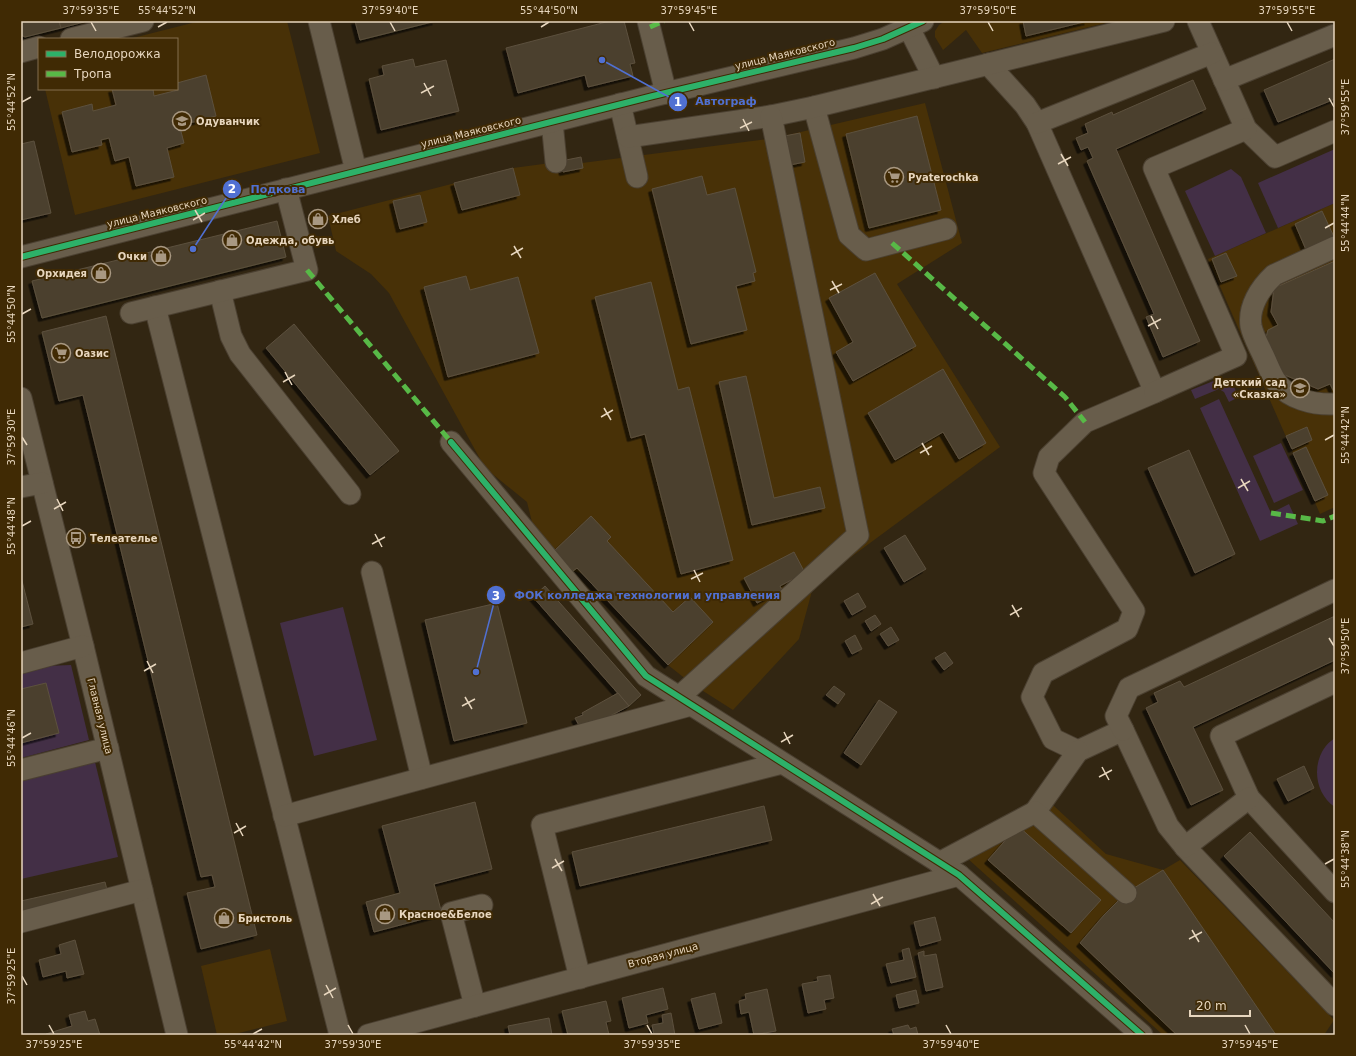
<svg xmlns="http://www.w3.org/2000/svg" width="1356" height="1056" viewBox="0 0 1356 1056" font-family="'DejaVu Sans',sans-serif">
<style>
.built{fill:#483107}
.green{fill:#432f46}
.building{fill:#4c412e;stroke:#5c503e;filter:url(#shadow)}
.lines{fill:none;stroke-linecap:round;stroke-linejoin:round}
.minor-casing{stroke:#4b4031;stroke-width:23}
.minor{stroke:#685d4b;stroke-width:21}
.quiet{stroke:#58b947;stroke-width:5;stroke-dasharray:10 5;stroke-linecap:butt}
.cycleway-casing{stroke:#402a04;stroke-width:8}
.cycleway{stroke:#2db169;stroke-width:6}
.ticks{fill:none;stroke:#e7d6be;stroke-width:1.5}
.labels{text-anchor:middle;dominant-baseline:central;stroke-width:4;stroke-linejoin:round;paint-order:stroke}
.street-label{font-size:10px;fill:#e7d6be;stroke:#402a04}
.poi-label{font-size:10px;font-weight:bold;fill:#e7d6be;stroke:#402a04;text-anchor:start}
.leader{fill:none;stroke:#5070d2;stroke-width:1.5}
.callout-dot{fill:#5070d2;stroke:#402a04;stroke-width:1.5}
.mark-label{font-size:12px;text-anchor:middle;font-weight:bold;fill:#fff}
.callout-label{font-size:11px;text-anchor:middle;font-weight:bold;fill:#5070d2;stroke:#402a04;stroke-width:4;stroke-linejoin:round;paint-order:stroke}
.neatline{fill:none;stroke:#e7d6be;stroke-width:1.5}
.ticks-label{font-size:10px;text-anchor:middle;fill:#e7d6be}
</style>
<defs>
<filter id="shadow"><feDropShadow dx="-3.5" dy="3.5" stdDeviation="0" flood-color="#0009"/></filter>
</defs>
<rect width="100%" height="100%" fill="#322612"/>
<g class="built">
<path d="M 200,21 L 287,21 L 320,153 L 75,215 L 45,89 L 177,89 L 177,39 L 129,39 Z"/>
<path d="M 945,21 L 1114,21 L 982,53 L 966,30 L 943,50 L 935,37 L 935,31 L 939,25 Z"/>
<path d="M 925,103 L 962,243 L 897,284 L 1000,447 L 824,577 L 812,591 L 799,639 L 733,710 L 692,684 L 668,665 L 583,574 L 573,571 L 554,551 L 536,538 L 527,502 L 485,468 L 389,293 L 371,274 L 336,251 L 328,216 L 513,168 L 543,164 L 581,157 L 582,163 L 775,138 Z"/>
<path d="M 1335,203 L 1335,507 L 1320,514 L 1208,259 Z"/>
<path d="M 1041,794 L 1106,854 L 1163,870 L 1180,860 L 1334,1020 L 1324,1035 L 1163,1035 L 967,858 L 949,846 L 1035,800 Z"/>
<path d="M 270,949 L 287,1021 L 231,1035 L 217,1035 L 201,966 Z"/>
</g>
<g class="green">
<path d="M 1335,149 L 1335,203 L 1278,228 L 1258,183 Z"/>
<path d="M 1231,169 L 1241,177 L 1266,233 L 1215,256 L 1185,191 Z"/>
<path d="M 1216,380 C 1231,379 1233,384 1239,397 L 1229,402 L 1224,392 L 1219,389 L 1195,399 L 1191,390 Z"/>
<path d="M 1219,399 L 1271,513 L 1289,504 L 1298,524 L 1260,541 L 1200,408 Z"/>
<path d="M 1281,443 L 1303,490 L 1274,503 L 1253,456 Z"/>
<path d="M 343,607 L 377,740 L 314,756 L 280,623 Z"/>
<path d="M 71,665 L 89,740 L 21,758 L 21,673 L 46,666 Z"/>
<path d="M 1335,738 L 1335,807 C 1311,791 1311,753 1335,738 Z"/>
<path d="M 95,762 L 118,857 L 21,879 L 21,781 Z"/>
</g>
<g class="building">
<path d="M 21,21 L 59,21 L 61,28 L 25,37 L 21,35 Z"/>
<path d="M 59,21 L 84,21 L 84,22 L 61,28 Z"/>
<path d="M 355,21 L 436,21 L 360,40 Z"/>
<path d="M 610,21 L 624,21 L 635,63 L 630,64 L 633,76 L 588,87 L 585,75 L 518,93 L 506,48 Z"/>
<path d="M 1023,21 L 1088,21 L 1026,36 Z"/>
<path d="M 413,59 L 415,67 L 446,60 L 459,111 L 381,130 L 369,79 L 384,75 L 382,66 Z"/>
<path d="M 1335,59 L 1335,99 L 1278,122 L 1264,90 Z"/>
<path d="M 206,75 L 216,116 L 186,124 L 185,119 L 178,120 L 184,143 L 167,148 L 174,177 L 136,186 L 129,157 L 115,161 L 109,138 L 101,140 L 102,145 L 72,152 L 62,112 L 92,104 L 93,111 L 116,105 L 112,89 L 153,89 L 154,96 L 178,90 L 177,83 Z"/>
<path d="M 1193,80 L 1206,109 L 1116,149 L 1200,341 L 1163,357 L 1146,317 L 1154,314 L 1087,161 L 1093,158 L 1088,147 L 1081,150 L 1076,138 L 1088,133 L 1085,124 L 1112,112 L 1113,115 Z"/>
<path d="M 917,116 L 941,210 L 869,228 L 846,134 Z"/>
<path d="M 800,133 L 805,162 L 785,166 L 779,137 Z"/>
<path d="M 34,141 L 51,213 L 21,220 L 21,144 Z"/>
<path d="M 581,157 L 583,168 L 563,172 L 561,161 Z"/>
<path d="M 513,168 L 520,195 L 462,210 L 454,183 Z"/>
<path d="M 702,176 L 707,195 L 735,188 L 756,272 L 753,273 L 755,281 L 736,286 L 747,330 L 691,344 L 652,189 Z"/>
<path d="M 420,195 L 427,222 L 400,229 L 393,201 Z"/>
<path d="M 1322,211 L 1335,239 L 1307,252 L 1295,224 Z"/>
<path d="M 277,221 L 286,257 L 42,318 L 32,281 Z"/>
<path d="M 1226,253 L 1237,276 L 1221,282 L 1212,259 Z"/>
<path d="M 1335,261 L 1335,394 L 1330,384 L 1318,389 L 1280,373 L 1265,341 L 1268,330 L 1278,325 L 1271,312 L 1274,288 Z"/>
<path d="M 875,273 L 916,346 L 853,381 L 836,352 L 853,342 L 829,298 Z"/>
<path d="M 466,276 L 470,290 L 518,277 L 539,353 L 448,377 L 424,287 Z"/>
<path d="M 651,282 L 678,390 L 689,387 L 733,560 L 681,574 L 645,434 L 631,438 L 595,297 Z"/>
<path d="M 106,316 L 257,935 L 201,949 L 187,893 L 215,887 L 212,875 L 201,877 L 83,395 L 59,401 L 42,332 Z"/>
<path d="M 294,324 L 399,451 L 370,475 L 266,348 Z"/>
<path d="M 943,369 L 986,443 L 959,459 L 943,432 L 895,460 L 868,413 Z"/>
<path d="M 746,376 L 774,498 L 820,487 L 825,508 L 752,525 L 719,382 Z"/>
<path d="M 1307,427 L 1312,440 L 1292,449 L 1286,436 Z"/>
<path d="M 1306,447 L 1328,495 L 1315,501 L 1293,453 Z"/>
<path d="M 1189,450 L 1235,554 L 1195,573 L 1148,468 Z"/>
<path d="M 591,516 L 611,537 L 607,541 L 673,612 L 690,597 L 713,622 L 668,665 L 577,568 L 573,571 L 554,551 Z"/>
<path d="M 905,535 L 926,569 L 904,582 L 884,548 Z"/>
<path d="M 794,552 L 805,573 L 780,586 L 782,590 L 757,603 L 744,578 Z"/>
<path d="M 21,577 L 33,624 L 21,627 Z"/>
<path d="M 545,586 L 641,695 L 629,706 L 533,597 Z"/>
<path d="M 858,593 L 866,607 L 852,615 L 844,601 Z"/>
<path d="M 497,603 L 527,723 L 454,741 L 425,620 Z"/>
<path d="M 875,615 L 881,624 L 871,631 L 865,621 Z"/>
<path d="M 1335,616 L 1335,660 L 1193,727 L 1223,790 L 1191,805 L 1146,708 L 1158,702 L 1154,693 L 1180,681 L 1184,687 Z"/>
<path d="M 891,627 L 899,640 L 888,646 L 880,634 Z"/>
<path d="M 855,635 L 862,649 L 852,654 L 845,641 Z"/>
<path d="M 945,652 L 953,663 L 944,670 L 935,658 Z"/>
<path d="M 46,683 L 59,733 L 21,743 L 21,689 Z"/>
<path d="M 834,686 L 845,694 L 838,704 L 826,695 Z"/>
<path d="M 618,693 L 629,706 L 582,731 L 575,718 L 583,715 L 582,713 Z"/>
<path d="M 879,700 L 897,712 L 861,765 L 844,753 Z"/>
<path d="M 1304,766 L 1314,788 L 1288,801 L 1277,779 Z"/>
<path d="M 475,802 L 492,869 L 434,884 L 442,914 L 374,932 L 366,902 L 400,893 L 382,826 Z"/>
<path d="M 764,806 L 772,840 L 580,886 L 572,852 Z"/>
<path d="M 1018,826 L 1101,900 L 1071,933 L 988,860 Z"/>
<path d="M 1250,832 L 1335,923 L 1335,974 L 1224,856 Z"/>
<path d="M 1163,870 L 1276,1035 L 1177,1035 L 1080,943 L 1104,915 L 1126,893 Z"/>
<path d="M 105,882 L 108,894 L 21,913 L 21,901 Z"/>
<path d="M 935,917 L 941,940 L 920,946 L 914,922 Z"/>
<path d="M 75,940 L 84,974 L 67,978 L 66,971 L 43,977 L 39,960 L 61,954 L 59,945 Z"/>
<path d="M 909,948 L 916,977 L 891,983 L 886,964 L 904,960 L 902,950 Z"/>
<path d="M 924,951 L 924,956 L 936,954 L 943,987 L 926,991 L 918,953 Z"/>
<path d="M 830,975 L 834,998 L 824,1000 L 826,1009 L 808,1013 L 802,984 L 818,981 L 817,977 Z"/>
<path d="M 663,988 L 668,1009 L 646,1015 L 648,1023 L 629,1028 L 622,998 Z"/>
<path d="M 767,989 L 776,1031 L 754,1035 L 749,1012 L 741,1014 L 739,1001 L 746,999 L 745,994 Z"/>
<path d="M 916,990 L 919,1003 L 899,1008 L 896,995 Z"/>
<path d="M 715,993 L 722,1023 L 699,1029 L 691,999 Z"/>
<path d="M 606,1001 L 611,1021 L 606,1022 L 609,1035 L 568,1035 L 562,1011 Z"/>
<path d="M 85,1011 L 88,1021 L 95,1019 L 100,1035 L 46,1035 L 46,1034 L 72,1026 L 69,1015 Z"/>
<path d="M 671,1013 L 675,1035 L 654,1035 L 652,1025 L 663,1023 L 662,1015 Z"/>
<path d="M 549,1018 L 552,1035 L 510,1035 L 508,1026 Z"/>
<path d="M 908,1025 L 910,1029 L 916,1027 L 918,1035 L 894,1035 L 892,1029 Z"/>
</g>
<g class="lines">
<g class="minor-casing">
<g id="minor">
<path d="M 319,21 L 356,171"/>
<path d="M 648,21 L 666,93"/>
<path d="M 1198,21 L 1246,129 L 1275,157 L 1335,131"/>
<path d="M 909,28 L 934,78"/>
<path d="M 71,39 L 143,21"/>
<path d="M 21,52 L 39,47"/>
<path d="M 988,64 L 1025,105 L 1037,123 L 1155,392 L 1085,422 L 1049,457 L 1044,473 L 1134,611 L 1127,629 L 1043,673 L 1032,697 L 1053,739 L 1078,751 L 1123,730 L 1168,826 L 1185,847 L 1335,1005"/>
<path d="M 1224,80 L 1335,35"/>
<path d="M 620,104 L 637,177"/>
<path d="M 814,107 L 849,235 L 866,250 L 946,229"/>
<path d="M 552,122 L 556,162"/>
<path d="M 1037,123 L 1212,53"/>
<path d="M 628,137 L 771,116 L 814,107 L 1164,21"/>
<path d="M 1335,247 L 1274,275 C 1260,288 1248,307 1251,326 C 1253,336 1259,346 1263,355 C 1267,363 1270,372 1275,380 C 1287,399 1314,405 1335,404"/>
<path d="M 21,257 L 653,96 L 854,48 L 883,39 L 923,21"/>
<path d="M 220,291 L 231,336 L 240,354 L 350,494"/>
<path d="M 155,307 L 340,1035"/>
<path d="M 131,313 L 307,270 L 286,189"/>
<path d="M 1155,392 L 1236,356 L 1154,168 L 1246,129"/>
<path d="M 21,398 L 83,646 L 177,1035"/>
<path d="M 451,442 L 646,676 L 959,875 L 1142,1035"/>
<path d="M 21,487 L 42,483"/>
<path d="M 372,572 L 422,778"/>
<path d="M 21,663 L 83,646"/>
<path d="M 1335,682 L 1221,736 L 1249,798 L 1335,892"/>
<path d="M 679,697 L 858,535 L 771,116"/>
<path d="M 1123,730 L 1116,716 L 1129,688 L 1335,590"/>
<path d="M 21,770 L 108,748"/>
<path d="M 1035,812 L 1078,751"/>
<path d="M 284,816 L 691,705"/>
<path d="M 1185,847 L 1249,798"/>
<path d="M 939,863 L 1035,812 L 1126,893"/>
<path d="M 21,922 L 142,890"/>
<path d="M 580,978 L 542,825 L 782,763"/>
<path d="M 475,1006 L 451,913 L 482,905"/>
<path d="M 368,1035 L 959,875"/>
</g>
</g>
<use href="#minor" class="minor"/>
<g class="quiet">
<path d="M 650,27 L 664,21"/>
<path d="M 892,243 L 1065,397 L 1085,422"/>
<path d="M 307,270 L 451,442"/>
<path d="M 1271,513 L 1323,521 L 1335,516"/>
</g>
<g class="cycleway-casing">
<g id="cycleway">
<path d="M 21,257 L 653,96 L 854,48 L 883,39 L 923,21"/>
<path d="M 451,442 L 646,676 L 959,875 L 1142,1035"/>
</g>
</g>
<use href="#cycleway" class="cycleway"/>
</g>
<path class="ticks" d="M 91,22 L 96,31M 390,22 L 395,31M 689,22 L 694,31M 988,22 L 993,31M 1287,22 L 1292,31M 158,27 L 167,22M 541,27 L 549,22M 424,83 L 431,96M 421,93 L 434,86M 1329,98 L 1334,107M 22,102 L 31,97M 743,119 L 749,131M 740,128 L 752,122M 1061,154 L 1068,166M 1058,164 L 1071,157M 195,210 L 202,222M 193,220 L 205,213M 1325,228 L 1334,223M 514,246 L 521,258M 511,255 L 523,248M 832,281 L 839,293M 830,290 L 842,284M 22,314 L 31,309M 1151,316 L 1158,329M 1148,326 L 1161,319M 285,372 L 292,385M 283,382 L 295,375M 604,408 L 611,420M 601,417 L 613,410M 22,437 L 27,445M 1325,440 L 1334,435M 922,443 L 929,455M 920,453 L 932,446M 1241,479 L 1248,491M 1238,488 L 1250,481M 57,499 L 63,511M 54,509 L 66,502M 22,526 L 31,521M 375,534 L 382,547M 372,544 L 385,537M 694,570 L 700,582M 691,579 L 703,573M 1012,605 L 1019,617M 1010,615 L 1022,608M 1329,638 L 1334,646M 147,661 L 153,673M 144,671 L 156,664M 465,697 L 472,709M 462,706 L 475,699M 784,732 L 790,744M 22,738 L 31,733M 781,742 L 793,735M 1102,767 L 1109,780M 1099,777 L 1112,770M 236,823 L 243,836M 234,833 L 246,826M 555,859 L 562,871M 1325,864 L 1334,859M 552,868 L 564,861M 873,894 L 880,906M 871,904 L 883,897M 1192,930 L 1199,942M 1189,939 L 1202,932M 22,976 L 27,985M 326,985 L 333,998M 324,995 L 336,988M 49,1025 L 54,1034M 348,1025 L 353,1034M 647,1025 L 652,1034M 946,1025 L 951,1034M 1245,1025 L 1250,1034M 253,1034 L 262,1029"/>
<defs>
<g id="school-ring" transform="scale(1)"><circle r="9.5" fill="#402a04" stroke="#a89882" stroke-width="1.5"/><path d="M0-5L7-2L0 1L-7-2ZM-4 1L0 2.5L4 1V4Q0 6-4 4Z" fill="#a89882"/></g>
<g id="supermarket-ring" transform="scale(1)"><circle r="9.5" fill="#402a04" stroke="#a89882" stroke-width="1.5"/><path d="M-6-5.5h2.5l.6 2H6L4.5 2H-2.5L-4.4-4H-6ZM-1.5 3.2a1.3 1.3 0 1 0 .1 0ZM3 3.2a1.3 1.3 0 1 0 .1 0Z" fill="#a89882"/></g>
<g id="shop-ring" transform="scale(1)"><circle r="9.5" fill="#402a04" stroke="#a89882" stroke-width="1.5"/><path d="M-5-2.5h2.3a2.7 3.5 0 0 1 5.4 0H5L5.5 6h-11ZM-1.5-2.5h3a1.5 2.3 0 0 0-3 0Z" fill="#a89882"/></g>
<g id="bus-ring" transform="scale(1)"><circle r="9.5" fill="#402a04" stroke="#a89882" stroke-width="1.5"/><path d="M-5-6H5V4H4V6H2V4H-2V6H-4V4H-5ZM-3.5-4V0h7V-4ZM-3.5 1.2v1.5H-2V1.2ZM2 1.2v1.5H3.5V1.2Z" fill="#a89882"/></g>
</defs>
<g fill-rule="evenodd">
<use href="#school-ring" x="182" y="121"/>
<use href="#supermarket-ring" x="894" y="177"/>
<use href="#shop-ring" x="318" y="219"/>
<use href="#shop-ring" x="232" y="240"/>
<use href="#shop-ring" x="161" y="256"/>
<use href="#shop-ring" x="101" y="273"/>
<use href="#supermarket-ring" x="61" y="353"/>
<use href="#school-ring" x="1300" y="388"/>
<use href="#bus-ring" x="76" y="538"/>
<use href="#shop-ring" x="385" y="914"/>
<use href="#shop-ring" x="224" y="918"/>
</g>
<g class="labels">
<g class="street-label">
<text transform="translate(785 54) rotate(-14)">улица Маяковского</text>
<text transform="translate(471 132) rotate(-14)">улица Маяковского</text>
<text transform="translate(157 212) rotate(-14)">улица Маяковского</text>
<text transform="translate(100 716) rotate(76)">Главная улица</text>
<text transform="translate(663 955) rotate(-15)">Вторая улица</text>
</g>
<g class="poi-label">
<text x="196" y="121">Одуванчик</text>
<text x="908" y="177">Pyaterochka</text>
<text x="332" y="219">Хлеб</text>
<text x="246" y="240">Одежда, обувь</text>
<text x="147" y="256" text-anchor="end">Очки</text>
<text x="87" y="273" text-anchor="end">Орхидея</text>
<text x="75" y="353">Оазис</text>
<text x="1286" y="382" text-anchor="end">Детский сад<tspan x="1286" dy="12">«Сказка»</tspan></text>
<text x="90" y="538">Телеателье</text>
<text x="399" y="914">Красное&amp;Белое</text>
<text x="238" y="918">Бристоль</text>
</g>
</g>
<path class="leader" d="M602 60L678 102M193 249L232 189M476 672L496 595"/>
<g class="callout-dot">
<circle cx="602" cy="60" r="4"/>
<circle cx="193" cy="249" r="4"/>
<circle cx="476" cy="672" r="4"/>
<circle cx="678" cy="102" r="10"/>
<circle cx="232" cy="189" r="10"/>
<circle cx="496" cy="595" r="10"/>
</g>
<g class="mark-label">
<text x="678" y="106">1</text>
<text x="232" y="193">2</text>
<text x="496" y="600">3</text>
</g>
<g class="callout-label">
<text x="726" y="105">Автограф</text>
<text x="278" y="193">Подкова</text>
<text x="647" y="599">ФОК колледжа технологии и управления</text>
</g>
<rect width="1356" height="1056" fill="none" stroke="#402a04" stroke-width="44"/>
<rect x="38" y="38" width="140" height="52" fill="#402a04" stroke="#836f4e"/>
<rect x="46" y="51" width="20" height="6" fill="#2db169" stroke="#836f4e"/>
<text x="74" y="58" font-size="12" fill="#e7d6be">Велодорожка</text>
<rect x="46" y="71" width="20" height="6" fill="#58b947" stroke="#836f4e"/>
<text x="74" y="78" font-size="12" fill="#e7d6be">Тропа</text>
<path d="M1190 1010v6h60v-6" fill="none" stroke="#e7d6be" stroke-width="2"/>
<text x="1196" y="1010" font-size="12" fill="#e7d6be" stroke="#402a04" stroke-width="3" paint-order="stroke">20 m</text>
<rect x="22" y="22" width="1312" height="1012" class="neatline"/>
<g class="ticks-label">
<text x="91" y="14">37°59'35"E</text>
<text x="167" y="14">55°44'52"N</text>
<text x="390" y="14">37°59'40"E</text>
<text x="549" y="14">55°44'50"N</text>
<text x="689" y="14">37°59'45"E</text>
<text x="988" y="14">37°59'50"E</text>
<text x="1287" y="14">37°59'55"E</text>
<text transform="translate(11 102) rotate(-90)" y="4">55°44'52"N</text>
<text transform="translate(1345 107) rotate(-90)" y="4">37°59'55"E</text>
<text transform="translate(1345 223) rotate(-90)" y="4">55°44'44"N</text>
<text transform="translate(11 314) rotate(-90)" y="4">55°44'50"N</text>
<text transform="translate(1345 435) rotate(-90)" y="4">55°44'42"N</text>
<text transform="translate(11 437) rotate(-90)" y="4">37°59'30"E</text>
<text transform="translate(11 526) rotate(-90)" y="4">55°44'48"N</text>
<text transform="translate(1345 646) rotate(-90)" y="4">37°59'50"E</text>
<text transform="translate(11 738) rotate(-90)" y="4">55°44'46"N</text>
<text transform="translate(1345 859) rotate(-90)" y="4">55°44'38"N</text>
<text transform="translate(11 976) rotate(-90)" y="4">37°59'25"E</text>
<text x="54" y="1048">37°59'25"E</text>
<text x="253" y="1048">55°44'42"N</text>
<text x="353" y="1048">37°59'30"E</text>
<text x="652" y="1048">37°59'35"E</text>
<text x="951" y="1048">37°59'40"E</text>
<text x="1250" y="1048">37°59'45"E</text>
</g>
</svg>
